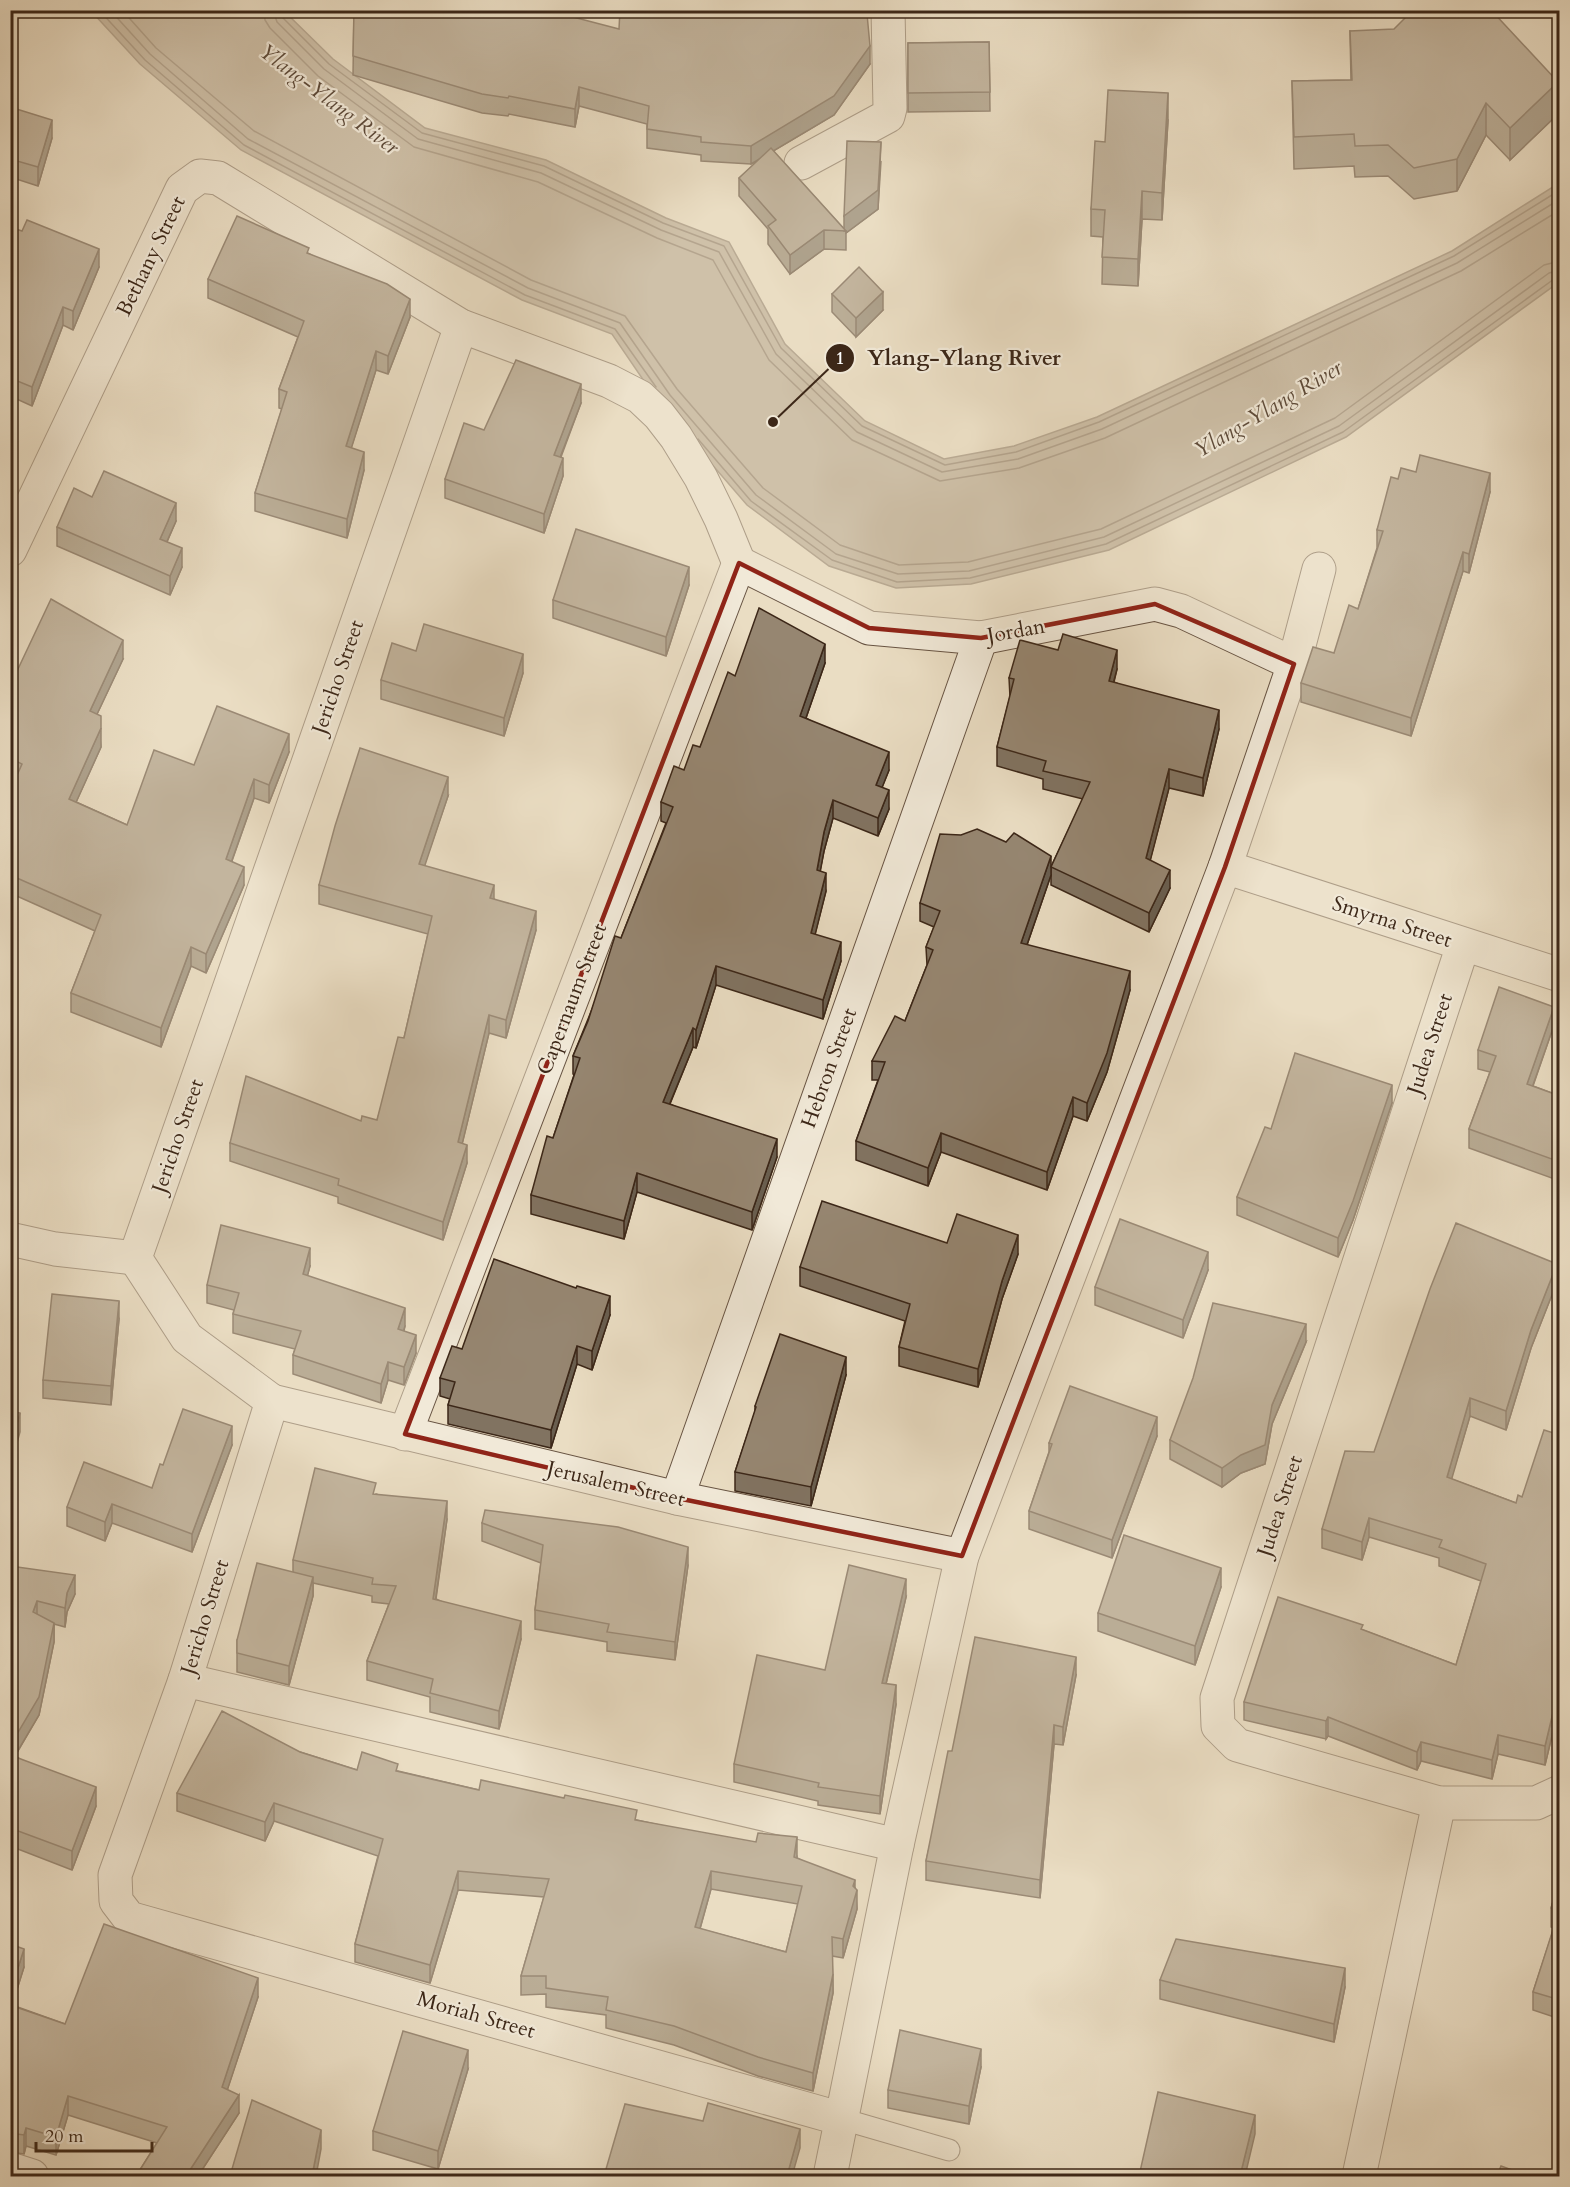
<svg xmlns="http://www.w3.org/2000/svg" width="1570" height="2187" viewBox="0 0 1570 2187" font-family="Cardo,serif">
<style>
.water{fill:#af9f89;stroke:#816f5c;stroke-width:1.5}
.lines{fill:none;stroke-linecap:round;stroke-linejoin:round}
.shore{stroke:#766350;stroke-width:1.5}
.service-casing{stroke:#685443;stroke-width:23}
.minor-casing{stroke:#685443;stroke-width:35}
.service{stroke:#f1e9d8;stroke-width:21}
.minor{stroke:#f1e9d8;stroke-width:33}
.wall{fill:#817361;stroke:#3c2718;stroke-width:1.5;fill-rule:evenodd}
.shaded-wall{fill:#695e4f;stroke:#3c2718;stroke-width:1.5}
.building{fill:#968671;stroke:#3c2718;stroke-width:1.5;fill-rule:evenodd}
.marked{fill:none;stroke:#8f2418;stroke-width:4.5;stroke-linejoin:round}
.labels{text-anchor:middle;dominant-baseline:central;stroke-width:4.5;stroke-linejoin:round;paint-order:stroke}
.street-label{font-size:21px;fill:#3c2718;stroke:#f1e9d8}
.water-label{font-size:22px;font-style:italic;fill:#5e4b3a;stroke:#f1e9d8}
.leader{fill:none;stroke:#3c2718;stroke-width:2}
.callout-dot{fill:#3c2718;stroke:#f1e9d8;stroke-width:2}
.mark-label{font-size:18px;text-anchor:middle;font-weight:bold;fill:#fff}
.callout-label{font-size:22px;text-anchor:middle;font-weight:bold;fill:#3c2718;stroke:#f1e9d8;stroke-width:4.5;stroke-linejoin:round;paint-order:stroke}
</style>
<rect width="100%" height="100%" fill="#eaddc3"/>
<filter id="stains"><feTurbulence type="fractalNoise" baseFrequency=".00333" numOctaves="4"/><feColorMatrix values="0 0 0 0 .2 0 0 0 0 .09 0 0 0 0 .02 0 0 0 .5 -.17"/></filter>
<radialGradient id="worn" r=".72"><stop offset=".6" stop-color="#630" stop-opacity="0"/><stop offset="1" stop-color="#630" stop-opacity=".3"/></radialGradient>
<path class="water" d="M 91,11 L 284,11 L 333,59 L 425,128 L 546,160 L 666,218 L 729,242 L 785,344 L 865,421 L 944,459 L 1014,446 L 1097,417 L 1452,251 L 1559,183 L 1559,282 L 1346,437 L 1109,550 L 971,584 L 896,588 L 829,566 L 747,505 L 659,403 L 612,334 L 522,300 L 241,150 L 140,64 Z"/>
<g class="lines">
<g class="shore">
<path d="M 99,10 L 145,60 L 244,145 L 525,295 L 615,329 L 656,387"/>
<path d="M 110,10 L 150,54 L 248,139 L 528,288 L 620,323 L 670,395 L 756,495 L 836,554 L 898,574 L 969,571 L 1104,537 L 1339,426 L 1549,273 L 1560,270"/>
<path d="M 122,10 L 156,48 L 254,131 L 531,280 L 625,316 L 677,389 L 763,488 L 840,545 L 899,565 L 968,562 L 1101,529 L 1335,418 L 1544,265 L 1560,261"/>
<path d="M 264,10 L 265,20 L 270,28 L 318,76 L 414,147 L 538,182 L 657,238 L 713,260 L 769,360 L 852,440 L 940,481 L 1019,468 L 1105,438 L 1461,271 L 1560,210"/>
<path d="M 273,10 L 277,22 L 324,69 L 418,139 L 541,173 L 661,230 L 719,252 L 776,354 L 857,432 L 942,472 L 1018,459 L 1102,429 L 1457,263 L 1560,199"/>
<path d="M 280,10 L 282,17 L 329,64 L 422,133 L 544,166 L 663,223 L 724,246 L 781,348 L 862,426 L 945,465 L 1016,452 L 1099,422 L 1454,256 L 1560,190"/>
<path d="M 698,439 L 751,501 L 832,560 L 897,582 L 970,578 L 1106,544 L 1343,432 L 1554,279 L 1560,278"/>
</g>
<g class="service-casing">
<path id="service" d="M 842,2119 L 949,2150"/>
</g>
<g class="minor-casing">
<g id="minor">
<path d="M 801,163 L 888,116 L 890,108 L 888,10"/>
<path d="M 461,326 L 135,1258 L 187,1338 L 272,1401 L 185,1680 L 115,1875 L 116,1901 L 129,1918 L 842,2119"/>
<path d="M 10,550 L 182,189 L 200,176 L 218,178 L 461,326 L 609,381 L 640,397 L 659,415 L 676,437 L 701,478 L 721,519 L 739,563"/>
<path d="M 739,563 L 869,628 L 981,638 L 1155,604 L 1181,611 L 1294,664"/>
<path d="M 1225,867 L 1560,975"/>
<path d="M 1463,945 L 1217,1698 L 1218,1726 L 1237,1745 L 1439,1803 L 1536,1803 L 1560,1792"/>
<path d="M 10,1239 L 55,1249 L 135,1258"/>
<path d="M 272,1401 L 677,1498 L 962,1556"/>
<path d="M 405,1434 L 739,563"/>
<path d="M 677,1498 L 981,638"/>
<path d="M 185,1680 L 897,1845"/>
<path d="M 10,2169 L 32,2176"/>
<path d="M 830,2176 L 897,1845 L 962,1556 L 1225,867 L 1294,664 L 1319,569"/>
<path d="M 1359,2176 L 1439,1803"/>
</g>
</g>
<use href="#service" class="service"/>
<use href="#minor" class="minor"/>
</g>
<g class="wall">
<path d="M 354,10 L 619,29 L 870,64 L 834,115 L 773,151 L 844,229 L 881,161 L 878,209 L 846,233 L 846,250 L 824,249 L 790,274 L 768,244 L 768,229 L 739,196 L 739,178 L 758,161 L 751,164 L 701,161 L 701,155 L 647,148 L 647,124 L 579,106 L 575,127 L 509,114 L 508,116 L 482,113 L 353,75 Z"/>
<path d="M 1350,31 L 1558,114 L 1510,160 L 1486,135 L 1457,191 L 1414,199 L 1388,176 L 1355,177 L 1354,166 L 1294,169 L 1292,81 L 1351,80 Z"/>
<path d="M 989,42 L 990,111 L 908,112 L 908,43 Z"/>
<path d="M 10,107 L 52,138 L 38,186 L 10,177 Z"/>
<path d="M 1168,120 L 1162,220 L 1142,219 L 1138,286 L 1102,284 L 1103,237 L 1091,236 L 1091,209 L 1105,142 Z"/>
<path d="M 10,227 L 99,267 L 73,330 L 63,325 L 32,406 L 10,396 Z"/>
<path d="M 309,254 L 410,317 L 388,374 L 376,370 L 351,448 L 364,470 L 347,538 L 255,511 L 255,493 L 282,409 L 279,408 L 279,389 L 298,337 L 208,298 L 208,279 Z"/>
<path d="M 832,294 L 883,310 L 856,337 L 832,312 Z"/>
<path d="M 581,403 L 561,457 L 563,476 L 544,533 L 445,498 L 445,479 L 484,430 Z"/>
<path d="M 1398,479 L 1490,492 L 1469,573 L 1463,571 L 1411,736 L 1301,702 L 1301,683 L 1334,653 L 1358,609 L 1377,548 L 1377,530 Z"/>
<path d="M 92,497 L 176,521 L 167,542 L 182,567 L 170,595 L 57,546 L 57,527 Z"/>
<path d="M 689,585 L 666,656 L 553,618 L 553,600 Z"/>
<path d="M 416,651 L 523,673 L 504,736 L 381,699 L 381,680 Z"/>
<path d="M 123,659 L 97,714 L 101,747 L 76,802 L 127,825 L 194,765 L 289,752 L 269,803 L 254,798 L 232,861 L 244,885 L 206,973 L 191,966 L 161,1047 L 71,1012 L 71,993 L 95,931 L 10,893 L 10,791 L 16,779 L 10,777 L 10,686 Z"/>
<path d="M 825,663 L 806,718 L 889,770 L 882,787 L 889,809 L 878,836 L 833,818 L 824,851 L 820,871 L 826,891 L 815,934 L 841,961 L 823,1019 L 716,985 L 696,1048 L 693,1047 L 670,1104 L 777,1157 L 752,1230 L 637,1192 L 624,1239 L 531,1214 L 531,1195 L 553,1138 L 574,1075 L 573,1074 L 573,1056 L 621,938 L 666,823 L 661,821 L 661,802 L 700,747 L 735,676 Z"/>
<path d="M 1117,669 L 1114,682 L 1219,729 L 1203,796 L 1169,788 L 1150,860 L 1170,888 L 1149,932 L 1051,885 L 1051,867 L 1083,799 L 1043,789 L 1043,779 L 997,766 L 997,747 L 1010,697 L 1009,678 Z"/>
<path d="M 448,796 L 424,866 L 494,899 L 536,930 L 506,1038 L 489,1033 L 462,1144 L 467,1163 L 443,1240 L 338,1203 L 338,1197 L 230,1161 L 230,1143 L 361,1121 L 377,1120 L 404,1038 L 428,934 L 319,904 L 319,885 Z"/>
<path d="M 1051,875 L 1027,945 L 1130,990 L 1107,1072 L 1087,1121 L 1073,1116 L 1047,1190 L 941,1152 L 928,1186 L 856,1160 L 856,1141 L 878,1080 L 872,1080 L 872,1061 L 905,1021 L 927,965 L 926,947 L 934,927 L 920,921 L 920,903 Z"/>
<path d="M 1554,1025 L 1533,1086 L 1560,1096 L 1560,1181 L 1469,1148 L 1469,1129 L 1490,1072 L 1478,1069 L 1478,1050 Z"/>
<path d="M 1392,1103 L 1353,1220 L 1338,1257 L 1237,1215 L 1237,1197 L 1271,1129 Z"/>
<path d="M 947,1243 L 1018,1254 L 1002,1299 L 978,1387 L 899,1366 L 899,1347 L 905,1321 L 800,1286 L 800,1267 Z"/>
<path d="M 310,1266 L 307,1276 L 405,1326 L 404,1331 L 416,1353 L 404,1385 L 388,1380 L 381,1403 L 293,1374 L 293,1355 L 295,1349 L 233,1333 L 233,1314 L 234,1310 L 207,1303 L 207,1285 Z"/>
<path d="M 1208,1270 L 1183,1338 L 1095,1305 L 1095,1287 Z"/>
<path d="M 1557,1282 L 1531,1348 L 1506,1430 L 1470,1416 L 1451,1479 L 1516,1503 L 1522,1497 L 1560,1435 L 1560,1702 L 1545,1765 L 1498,1754 L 1492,1779 L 1421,1761 L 1417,1770 L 1328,1736 L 1326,1739 L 1244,1720 L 1244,1702 L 1363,1630 L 1456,1665 L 1481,1581 L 1439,1566 L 1439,1558 L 1369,1537 L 1362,1560 L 1322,1548 L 1322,1529 Z"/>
<path d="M 610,1315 L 592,1370 L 577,1364 L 551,1448 L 448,1424 L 448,1405 L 450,1399 L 440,1396 L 440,1378 L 462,1349 Z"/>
<path d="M 119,1319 L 111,1405 L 43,1398 L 43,1380 Z"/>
<path d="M 1306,1342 L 1272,1424 L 1265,1464 L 1241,1473 L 1222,1487 L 1170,1459 L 1170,1440 Z"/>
<path d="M 846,1375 L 811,1506 L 735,1491 L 735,1472 L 755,1412 L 755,1406 Z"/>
<path d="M 1157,1436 L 1112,1558 L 1029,1529 L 1029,1511 L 1049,1452 L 1049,1443 Z"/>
<path d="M 232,1445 L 192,1552 L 112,1523 L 105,1541 L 67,1526 L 67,1507 L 152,1488 L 163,1465 Z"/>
<path d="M 376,1494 L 447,1519 L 436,1599 L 521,1639 L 499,1729 L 430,1712 L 430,1697 L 367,1680 L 367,1661 L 389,1604 L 372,1602 L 372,1596 L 313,1583 L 313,1596 L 289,1685 L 237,1672 L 237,1640 L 293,1572 L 293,1560 Z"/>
<path d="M 482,1523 L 688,1565 L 675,1660 L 607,1651 L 607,1642 L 535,1629 L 535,1610 L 541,1563 L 482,1541 Z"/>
<path d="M 10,1566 L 75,1594 L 67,1612 L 65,1627 L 54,1624 L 54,1642 L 39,1715 L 15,1756 L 96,1806 L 72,1870 L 10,1846 Z"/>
<path d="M 1221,1587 L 1195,1665 L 1098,1631 L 1098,1613 Z"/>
<path d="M 906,1597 L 886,1684 L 896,1704 L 880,1814 L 818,1805 L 818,1801 L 734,1782 L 734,1764 L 825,1670 Z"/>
<path d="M 1076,1675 L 1063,1745 L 1054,1744 L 1040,1898 L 926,1880 L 926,1861 L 952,1751 Z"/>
<path d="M 300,1752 L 357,1770 L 398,1771 L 479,1790 L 637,1820 L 797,1856 L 797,1858 L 855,1888 L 857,1909 L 843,1958 L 832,1956 L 833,1993 L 813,2091 L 758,2076 L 674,2045 L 606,2028 L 606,2015 L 546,2007 L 546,1994 L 521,1995 L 521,1976 L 544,1897 L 458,1890 L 430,1983 L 355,1962 L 355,1944 L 378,1856 L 274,1821 L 265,1841 L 177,1811 L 177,1793 ZM 711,1889 L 798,1904 L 786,1952 L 700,1929 Z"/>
<path d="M 1560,1878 L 1560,2019 L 1533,2010 L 1533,1992 L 1554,1928 L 1551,1927 L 1551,1908 Z"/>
<path d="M 10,1944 L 24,1967 L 12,2005 L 65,2024 L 258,1997 L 227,2090 L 239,2113 L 198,2176 L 138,2176 L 138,2173 L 157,2143 L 68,2115 L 56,2155 L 26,2146 L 24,2154 L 10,2152 Z"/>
<path d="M 1160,1980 L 1345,1987 L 1334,2042 L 1160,1999 Z"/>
<path d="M 981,2067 L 969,2124 L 888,2108 L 888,2090 Z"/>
<path d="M 468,2069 L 438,2169 L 373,2150 L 373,2131 Z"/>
</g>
<g class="shaded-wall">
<path d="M 870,46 L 870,64 L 834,115 L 751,164 L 751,146 Z"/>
<path d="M 1558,82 L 1558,114 L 1510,160 L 1510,128 Z"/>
<path d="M 579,87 L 579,106 L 575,127 L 575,109 Z"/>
<path d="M 1168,93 L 1168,120 L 1162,220 L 1162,193 Z"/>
<path d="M 1486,103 L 1486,135 L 1457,191 L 1457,159 Z"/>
<path d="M 52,120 L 52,138 L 38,186 L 38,167 Z"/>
<path d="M 881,142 L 878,209 L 846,233 L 846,231 L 844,231 L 844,216 Z"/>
<path d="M 1142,191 L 1142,219 L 1138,286 L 1138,259 Z"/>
<path d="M 824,230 L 824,249 L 790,274 L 790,255 Z"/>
<path d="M 99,249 L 99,267 L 73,330 L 73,311 Z"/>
<path d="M 883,292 L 883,310 L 856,337 L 856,318 Z"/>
<path d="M 410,299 L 410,317 L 388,374 L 388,356 Z"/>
<path d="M 63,307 L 63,325 L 32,406 L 32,387 Z"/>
<path d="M 376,351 L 376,370 L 346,465 L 346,446 Z"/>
<path d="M 581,384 L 581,403 L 554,473 L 554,455 Z"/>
<path d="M 364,452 L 364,470 L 347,538 L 347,519 Z"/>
<path d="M 563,458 L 563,476 L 544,533 L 544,514 Z"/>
<path d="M 1490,473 L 1490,492 L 1469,573 L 1469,554 Z"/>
<path d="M 176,503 L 176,521 L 160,557 L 160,539 Z"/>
<path d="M 182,548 L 182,567 L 170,595 L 170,576 Z"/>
<path d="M 1463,552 L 1463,571 L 1411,736 L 1411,718 Z"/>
<path d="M 689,567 L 689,585 L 666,656 L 666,637 Z"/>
<path d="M 123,640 L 123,659 L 90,729 L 90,711 Z"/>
<path d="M 825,644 L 825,663 L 800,735 L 800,716 Z"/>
<path d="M 1117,650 L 1117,669 L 1109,699 L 1109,681 Z"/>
<path d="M 523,654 L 523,673 L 504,736 L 504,718 Z"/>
<path d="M 1219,710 L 1219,729 L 1203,796 L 1203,778 Z"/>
<path d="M 101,728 L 101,747 L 69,818 L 69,799 Z"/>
<path d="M 289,734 L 289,752 L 269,803 L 269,785 Z"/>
<path d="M 889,752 L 889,770 L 876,803 L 876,785 Z"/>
<path d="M 1169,769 L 1169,788 L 1146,877 L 1146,858 Z"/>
<path d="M 448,777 L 448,796 L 419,883 L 419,864 Z"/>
<path d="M 254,779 L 254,798 L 226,877 L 226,859 Z"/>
<path d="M 889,790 L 889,809 L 878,836 L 878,818 Z"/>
<path d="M 833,800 L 833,818 L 824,851 L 817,889 L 817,870 L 824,832 Z"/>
<path d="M 1051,856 L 1051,875 L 1021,962 L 1021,943 Z"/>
<path d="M 244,867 L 244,885 L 206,973 L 206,954 Z"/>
<path d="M 1170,870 L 1170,888 L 1149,932 L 1149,913 Z"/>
<path d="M 826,873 L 826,891 L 811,951 L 811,933 Z"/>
<path d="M 494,885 L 494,903 L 490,898 Z"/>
<path d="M 536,911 L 536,930 L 506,1038 L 506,1020 Z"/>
<path d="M 841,942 L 841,961 L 823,1019 L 823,1000 Z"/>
<path d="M 191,947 L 191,966 L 161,1047 L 161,1028 Z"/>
<path d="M 716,966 L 716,985 L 696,1048 L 696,1030 Z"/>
<path d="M 1130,971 L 1130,990 L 1107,1072 L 1087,1121 L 1087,1103 Z"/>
<path d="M 1554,1007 L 1554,1025 L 1527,1102 L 1527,1084 Z"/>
<path d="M 489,1015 L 489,1033 L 458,1161 L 458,1142 Z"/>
<path d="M 693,1028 L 693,1047 L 663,1120 L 663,1102 Z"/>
<path d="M 1392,1085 L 1392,1103 L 1353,1220 L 1338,1257 L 1338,1238 Z"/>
<path d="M 1073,1097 L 1073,1116 L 1047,1190 L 1047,1172 Z"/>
<path d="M 941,1133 L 941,1152 L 928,1186 L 928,1168 Z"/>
<path d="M 777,1139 L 777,1157 L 752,1230 L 752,1212 Z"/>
<path d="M 467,1145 L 467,1163 L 443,1240 L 443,1222 Z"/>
<path d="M 637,1173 L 637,1192 L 624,1239 L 624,1221 Z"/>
<path d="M 1018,1235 L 1018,1254 L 1002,1299 L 978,1387 L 978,1369 L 1002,1281 Z"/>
<path d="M 310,1248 L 310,1266 L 303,1293 L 303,1274 Z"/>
<path d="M 1208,1252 L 1208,1270 L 1183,1338 L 1183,1320 Z"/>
<path d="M 1557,1264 L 1557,1282 L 1531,1348 L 1506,1430 L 1506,1411 L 1531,1330 Z"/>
<path d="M 610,1296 L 610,1315 L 592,1370 L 592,1351 Z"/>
<path d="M 119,1301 L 119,1319 L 111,1405 L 111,1386 Z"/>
<path d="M 405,1308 L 405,1326 L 398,1348 L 398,1329 Z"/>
<path d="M 1306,1324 L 1306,1342 L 1272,1424 L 1265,1464 L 1241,1473 L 1222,1487 L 1222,1468 L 1272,1405 Z"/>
<path d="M 416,1335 L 416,1353 L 404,1385 L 404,1367 Z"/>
<path d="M 577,1346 L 577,1364 L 551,1448 L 551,1430 Z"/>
<path d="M 846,1357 L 846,1375 L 811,1506 L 811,1487 Z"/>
<path d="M 388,1362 L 388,1380 L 381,1403 L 381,1384 Z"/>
<path d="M 1470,1398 L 1470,1416 L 1447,1495 L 1447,1477 Z"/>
<path d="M 20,1413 L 20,1432 L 10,1468 L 10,1449 Z"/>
<path d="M 1157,1417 L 1157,1436 L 1112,1558 L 1112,1540 Z"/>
<path d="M 232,1426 L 232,1445 L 192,1552 L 192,1534 Z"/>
<path d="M 447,1501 L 447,1519 L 433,1617 L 433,1599 Z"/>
<path d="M 112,1504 L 112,1523 L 105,1541 L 105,1522 Z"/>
<path d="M 1369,1518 L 1369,1537 L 1362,1560 L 1362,1542 Z"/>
<path d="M 688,1547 L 688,1565 L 675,1660 L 675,1642 Z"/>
<path d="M 1221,1568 L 1221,1587 L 1195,1665 L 1195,1646 Z"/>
<path d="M 75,1575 L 75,1594 L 67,1612 L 65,1627 L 65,1608 L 67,1593 Z"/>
<path d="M 313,1577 L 313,1596 L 289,1685 L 289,1666 Z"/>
<path d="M 906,1579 L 906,1597 L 882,1701 L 882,1683 Z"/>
<path d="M 37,1601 L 37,1619 L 33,1612 Z"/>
<path d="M 521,1621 L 521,1639 L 499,1729 L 499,1711 Z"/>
<path d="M 54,1623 L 54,1642 L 39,1715 L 10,1764 L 10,1746 Z"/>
<path d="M 1076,1657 L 1076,1675 L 1063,1745 L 1063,1727 Z"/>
<path d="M 1560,1683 L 1560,1702 L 1545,1765 L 1545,1746 Z"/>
<path d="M 896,1685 L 896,1704 L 880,1814 L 880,1796 Z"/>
<path d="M 1328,1717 L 1328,1736 L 1326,1739 L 1326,1721 Z"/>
<path d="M 1054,1725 L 1054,1744 L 1040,1898 L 1040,1880 Z"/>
<path d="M 1498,1735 L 1498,1754 L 1492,1779 L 1492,1760 Z"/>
<path d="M 1421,1742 L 1421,1761 L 1417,1770 L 1417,1752 Z"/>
<path d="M 96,1787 L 96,1806 L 72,1870 L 72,1851 Z"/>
<path d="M 274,1803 L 274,1821 L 265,1841 L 265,1822 Z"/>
<path d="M 797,1837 L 797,1856 L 794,1876 L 794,1857 Z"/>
<path d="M 458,1871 L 458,1890 L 430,1983 L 430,1965 Z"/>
<path d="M 711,1871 L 711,1889 L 695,1946 L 695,1927 Z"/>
<path d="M 855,1880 L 855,1897 L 857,1890 L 857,1909 L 843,1958 L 843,1939 Z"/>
<path d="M 24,1949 L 24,1967 L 10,2012 L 10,1993 Z"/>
<path d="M 1345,1968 L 1345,1987 L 1334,2042 L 1334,2024 Z"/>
<path d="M 833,1974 L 833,1993 L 813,2091 L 813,2073 Z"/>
<path d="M 258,1978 L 258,1997 L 222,2106 L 222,2087 Z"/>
<path d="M 981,2049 L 981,2067 L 969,2124 L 969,2106 Z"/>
<path d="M 468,2050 L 468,2069 L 438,2169 L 438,2151 Z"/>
<path d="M 239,2095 L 239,2113 L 198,2176 L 186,2176 Z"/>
<path d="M 68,2096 L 68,2115 L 56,2155 L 56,2137 Z"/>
<path d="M 1255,2115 L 1255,2134 L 1245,2176 L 1240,2176 Z"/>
<path d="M 26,2128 L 26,2146 L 24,2154 L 24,2135 Z"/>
<path d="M 800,2129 L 800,2148 L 792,2176 L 787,2176 Z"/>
<path d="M 321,2130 L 321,2149 L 316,2176 L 312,2176 Z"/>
</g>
<g class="building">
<path d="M 354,10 L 550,11 L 619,29 L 620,10 L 863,10 L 867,14 L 870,46 L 834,96 L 751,146 L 701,142 L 701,137 L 647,129 L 649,106 L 579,87 L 575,109 L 509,96 L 508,98 L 482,94 L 353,56 Z"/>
<path d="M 1413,10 L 1491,10 L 1558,82 L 1510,128 L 1486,103 L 1457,159 L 1414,168 L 1388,145 L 1355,146 L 1354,134 L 1294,137 L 1292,81 L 1352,80 L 1350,31 L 1394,29 Z"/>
<path d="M 989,42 L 990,92 L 908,93 L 908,43 Z"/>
<path d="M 1108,90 L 1168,93 L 1162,193 L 1142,191 L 1138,259 L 1102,257 L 1105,210 L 1091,209 L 1095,141 L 1105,142 Z"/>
<path d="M 10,107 L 52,120 L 38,167 L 10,159 Z"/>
<path d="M 847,141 L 881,142 L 878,190 L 844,216 Z"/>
<path d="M 771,148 L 846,231 L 824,230 L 790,255 L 768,226 L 776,220 L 739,178 Z"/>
<path d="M 237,216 L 309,248 L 307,253 L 387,284 L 410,299 L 388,356 L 376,351 L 346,446 L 364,452 L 347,519 L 255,493 L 287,392 L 279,389 L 304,321 L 208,279 Z"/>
<path d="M 27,220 L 99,249 L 73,311 L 63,307 L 32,387 L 10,378 L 10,227 L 22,231 Z"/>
<path d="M 859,267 L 883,292 L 856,318 L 832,294 Z"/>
<path d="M 516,360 L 581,384 L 554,455 L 563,458 L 544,514 L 445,479 L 464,423 L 484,430 Z"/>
<path d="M 1420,455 L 1490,473 L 1469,554 L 1463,552 L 1411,718 L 1301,683 L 1313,647 L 1334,653 L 1349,605 L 1358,609 L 1383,531 L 1377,530 L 1391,477 L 1398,479 L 1401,468 L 1416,472 Z"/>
<path d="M 104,471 L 176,503 L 160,539 L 182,548 L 170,576 L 57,527 L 74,488 L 92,497 Z"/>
<path d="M 576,529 L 689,567 L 666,637 L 553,600 Z"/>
<path d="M 51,599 L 123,640 L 90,711 L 101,716 L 101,728 L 69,799 L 127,825 L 154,750 L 194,765 L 217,706 L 289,734 L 269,785 L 254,779 L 226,859 L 244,867 L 206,954 L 191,947 L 161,1028 L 71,993 L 101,915 L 10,875 L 10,791 L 22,764 L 10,758 L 10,743 L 13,737 L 10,736 L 10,686 Z"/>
<path d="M 759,608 L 825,644 L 800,716 L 889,752 L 876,785 L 889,790 L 878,818 L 833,800 L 824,832 L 817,870 L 826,873 L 811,933 L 841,942 L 823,1000 L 716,966 L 696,1030 L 693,1028 L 663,1102 L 777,1139 L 752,1212 L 637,1173 L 624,1221 L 531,1195 L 547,1136 L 553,1138 L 580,1058 L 573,1056 L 588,1021 L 615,936 L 621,938 L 673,807 L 661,802 L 674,766 L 684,770 L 693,745 L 700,747 L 728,672 L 735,676 Z"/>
<path d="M 424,624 L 523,654 L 504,718 L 381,680 L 392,643 L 416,651 Z"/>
<path d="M 1063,634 L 1117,650 L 1109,681 L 1219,710 L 1203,778 L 1169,769 L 1146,858 L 1170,870 L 1149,913 L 1051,867 L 1090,782 L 1043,771 L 1046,761 L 997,747 L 1014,679 L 1009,678 L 1020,640 L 1058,650 Z"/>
<path d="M 360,748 L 448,777 L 419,864 L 494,885 L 490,898 L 536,911 L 506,1020 L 489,1015 L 458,1142 L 467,1145 L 443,1222 L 338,1185 L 339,1179 L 230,1143 L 246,1076 L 361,1121 L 362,1116 L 377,1120 L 398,1037 L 404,1038 L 432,916 L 319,885 L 335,826 Z"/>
<path d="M 977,829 L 1006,842 L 1014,833 L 1051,856 L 1021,943 L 1130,971 L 1107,1053 L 1087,1103 L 1073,1097 L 1047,1172 L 941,1133 L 928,1168 L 856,1141 L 885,1062 L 872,1061 L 895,1016 L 905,1021 L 933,950 L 926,947 L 940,911 L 920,903 L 940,834 L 961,835 Z"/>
<path d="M 1499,987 L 1554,1007 L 1527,1084 L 1560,1096 L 1560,1162 L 1469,1129 L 1496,1056 L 1478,1050 Z"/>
<path d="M 1295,1053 L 1392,1085 L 1353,1201 L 1338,1238 L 1237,1197 L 1265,1127 L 1271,1129 Z"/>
<path d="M 822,1201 L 947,1243 L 957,1214 L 1018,1235 L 1002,1281 L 978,1369 L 899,1347 L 910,1304 L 800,1267 Z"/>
<path d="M 1120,1219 L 1208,1252 L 1183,1320 L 1095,1287 Z"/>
<path d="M 1456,1223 L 1557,1264 L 1531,1330 L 1506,1411 L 1470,1398 L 1447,1477 L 1516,1503 L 1518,1495 L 1522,1497 L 1544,1430 L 1560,1435 L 1560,1683 L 1545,1746 L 1498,1735 L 1492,1760 L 1421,1742 L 1417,1752 L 1328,1717 L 1326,1721 L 1244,1702 L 1278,1597 L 1363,1625 L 1361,1629 L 1456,1665 L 1486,1564 L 1439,1547 L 1442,1540 L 1369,1518 L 1362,1542 L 1322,1529 L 1345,1451 L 1374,1452 L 1430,1289 Z"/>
<path d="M 221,1225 L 310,1248 L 303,1274 L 405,1308 L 398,1329 L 416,1335 L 404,1367 L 388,1362 L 381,1384 L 293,1355 L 301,1331 L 233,1314 L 239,1293 L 207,1285 Z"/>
<path d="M 494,1259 L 576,1288 L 577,1286 L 610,1296 L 592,1351 L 577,1346 L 551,1430 L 448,1405 L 455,1382 L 440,1378 L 452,1346 L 462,1349 Z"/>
<path d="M 52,1294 L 119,1301 L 111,1386 L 43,1380 Z"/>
<path d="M 1213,1303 L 1306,1324 L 1272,1405 L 1265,1445 L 1241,1455 L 1222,1468 L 1170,1440 L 1193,1378 Z"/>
<path d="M 780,1334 L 846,1357 L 811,1487 L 735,1472 L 756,1407 L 755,1406 Z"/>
<path d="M 1070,1386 L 1157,1417 L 1112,1540 L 1029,1511 L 1052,1444 L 1049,1443 Z"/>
<path d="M 183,1409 L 232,1426 L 192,1534 L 112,1504 L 105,1522 L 67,1507 L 84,1462 L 152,1488 L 160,1464 L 163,1465 Z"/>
<path d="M 10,1411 L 20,1413 L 10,1449 Z"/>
<path d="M 315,1468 L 376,1483 L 373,1494 L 447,1501 L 433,1599 L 521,1621 L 499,1711 L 430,1693 L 433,1679 L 367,1661 L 396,1586 L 372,1584 L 373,1578 L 293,1560 Z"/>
<path d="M 485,1510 L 618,1527 L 688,1547 L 675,1642 L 607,1632 L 609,1624 L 535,1610 L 543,1545 L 482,1523 Z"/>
<path d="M 1124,1535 L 1221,1568 L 1195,1646 L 1098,1613 Z"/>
<path d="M 257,1563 L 313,1577 L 289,1666 L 237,1653 L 237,1640 Z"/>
<path d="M 849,1565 L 906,1579 L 882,1683 L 896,1685 L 880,1796 L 818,1787 L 819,1783 L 734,1764 L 757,1655 L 825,1670 Z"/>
<path d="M 10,1566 L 75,1575 L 67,1593 L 65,1608 L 37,1601 L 33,1612 L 54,1623 L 39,1697 L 10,1746 Z"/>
<path d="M 975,1637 L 1076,1657 L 1063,1727 L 1054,1725 L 1040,1880 L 926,1861 L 948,1751 L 952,1751 Z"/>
<path d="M 222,1711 L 300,1752 L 357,1770 L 362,1752 L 398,1764 L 396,1771 L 479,1790 L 481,1780 L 564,1798 L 565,1795 L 637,1810 L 635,1820 L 756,1842 L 758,1833 L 797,1837 L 794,1857 L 855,1880 L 853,1886 L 857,1890 L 843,1939 L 832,1937 L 833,1974 L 813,2073 L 758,2057 L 674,2026 L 606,2010 L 608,1997 L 546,1988 L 546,1976 L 521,1976 L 549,1879 L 458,1871 L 430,1965 L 355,1944 L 383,1839 L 274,1803 L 265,1822 L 177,1793 ZM 711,1871 L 802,1886 L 786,1952 L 695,1927 Z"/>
<path d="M 10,1755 L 96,1787 L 72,1851 L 10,1828 Z"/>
<path d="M 1560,1878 L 1560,2000 L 1533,1992 L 1559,1911 L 1551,1908 Z"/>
<path d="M 104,1924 L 258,1978 L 222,2087 L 239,2095 L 186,2176 L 144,2176 L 138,2173 L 167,2127 L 68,2096 L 56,2137 L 26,2128 L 24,2135 L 10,2133 L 10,2005 L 65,2024 Z"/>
<path d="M 1176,1939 L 1345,1968 L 1334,2024 L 1160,1980 Z"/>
<path d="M 10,1944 L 24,1949 L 10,1993 Z"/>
<path d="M 900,2030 L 981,2049 L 969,2106 L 888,2090 Z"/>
<path d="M 403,2031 L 468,2050 L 438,2151 L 373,2131 Z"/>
<path d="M 1158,2092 L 1255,2115 L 1240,2176 L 1139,2176 Z"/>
<path d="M 252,2100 L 321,2130 L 312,2176 L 230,2176 Z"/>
<path d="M 708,2103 L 800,2129 L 787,2176 L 604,2176 L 625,2104 L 703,2121 Z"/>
<path d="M 1501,2166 L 1529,2176 L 1497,2176 Z"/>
</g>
<path d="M0 0H1570V2187H0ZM 739,563 L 869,628 L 981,638 L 1155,604 L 1294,664 L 1225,867 L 962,1556 L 677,1498 L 405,1434 Z" fill="#eaddc3" fill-opacity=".55" fill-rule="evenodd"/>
<path class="marked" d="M 739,563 L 869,628 L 981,638 L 1155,604 L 1294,664 L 1225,867 L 962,1556 L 677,1498 L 405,1434 Z"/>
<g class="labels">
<g class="street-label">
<text transform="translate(151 256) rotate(-64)">Bethany Street</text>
<text transform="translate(1016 631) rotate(-10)">Jordan</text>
<text transform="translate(338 677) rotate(-71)">Jericho Street</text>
<text transform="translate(1392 922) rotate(18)">Smyrna Street</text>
<text transform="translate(572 999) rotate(-69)">Capernaum Street</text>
<text transform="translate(1430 1044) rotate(-72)">Judea Street</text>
<text transform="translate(829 1068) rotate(-70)">Hebron Street</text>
<text transform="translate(178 1136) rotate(-71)">Jericho Street</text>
<text transform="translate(616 1484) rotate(13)">Jerusalem Street</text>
<text transform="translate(1280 1506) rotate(-72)">Judea Street</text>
<text transform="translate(205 1617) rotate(-73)">Jericho Street</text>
<text transform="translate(476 2015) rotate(16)">Moriah Street</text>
</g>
<g class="water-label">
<text transform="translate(329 99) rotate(37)">Ylang-Ylang River</text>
<text transform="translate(1268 409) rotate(-31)">Ylang-Ylang River</text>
</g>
</g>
<path class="leader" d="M773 422L840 358"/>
<g class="callout-dot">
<circle cx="773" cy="422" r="6"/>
<circle cx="840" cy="358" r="15"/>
</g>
<g class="mark-label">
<text x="840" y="364">1</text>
</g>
<g class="callout-label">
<text x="964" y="365">Ylang-Ylang River</text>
</g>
<rect width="1570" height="2187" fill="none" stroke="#eaddc3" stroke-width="36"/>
<rect x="12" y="12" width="1546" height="2163" fill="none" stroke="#3c2718" stroke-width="3"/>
<rect x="18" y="18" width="1534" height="2151" fill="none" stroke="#3c2718" stroke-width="1.5"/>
<path d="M36 2142v9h116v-9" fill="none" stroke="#3c2718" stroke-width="3"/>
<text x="45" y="2142" font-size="18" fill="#3c2718" stroke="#f1e9d8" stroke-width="4.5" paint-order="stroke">20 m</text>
<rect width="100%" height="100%" filter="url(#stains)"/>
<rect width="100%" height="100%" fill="url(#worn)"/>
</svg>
